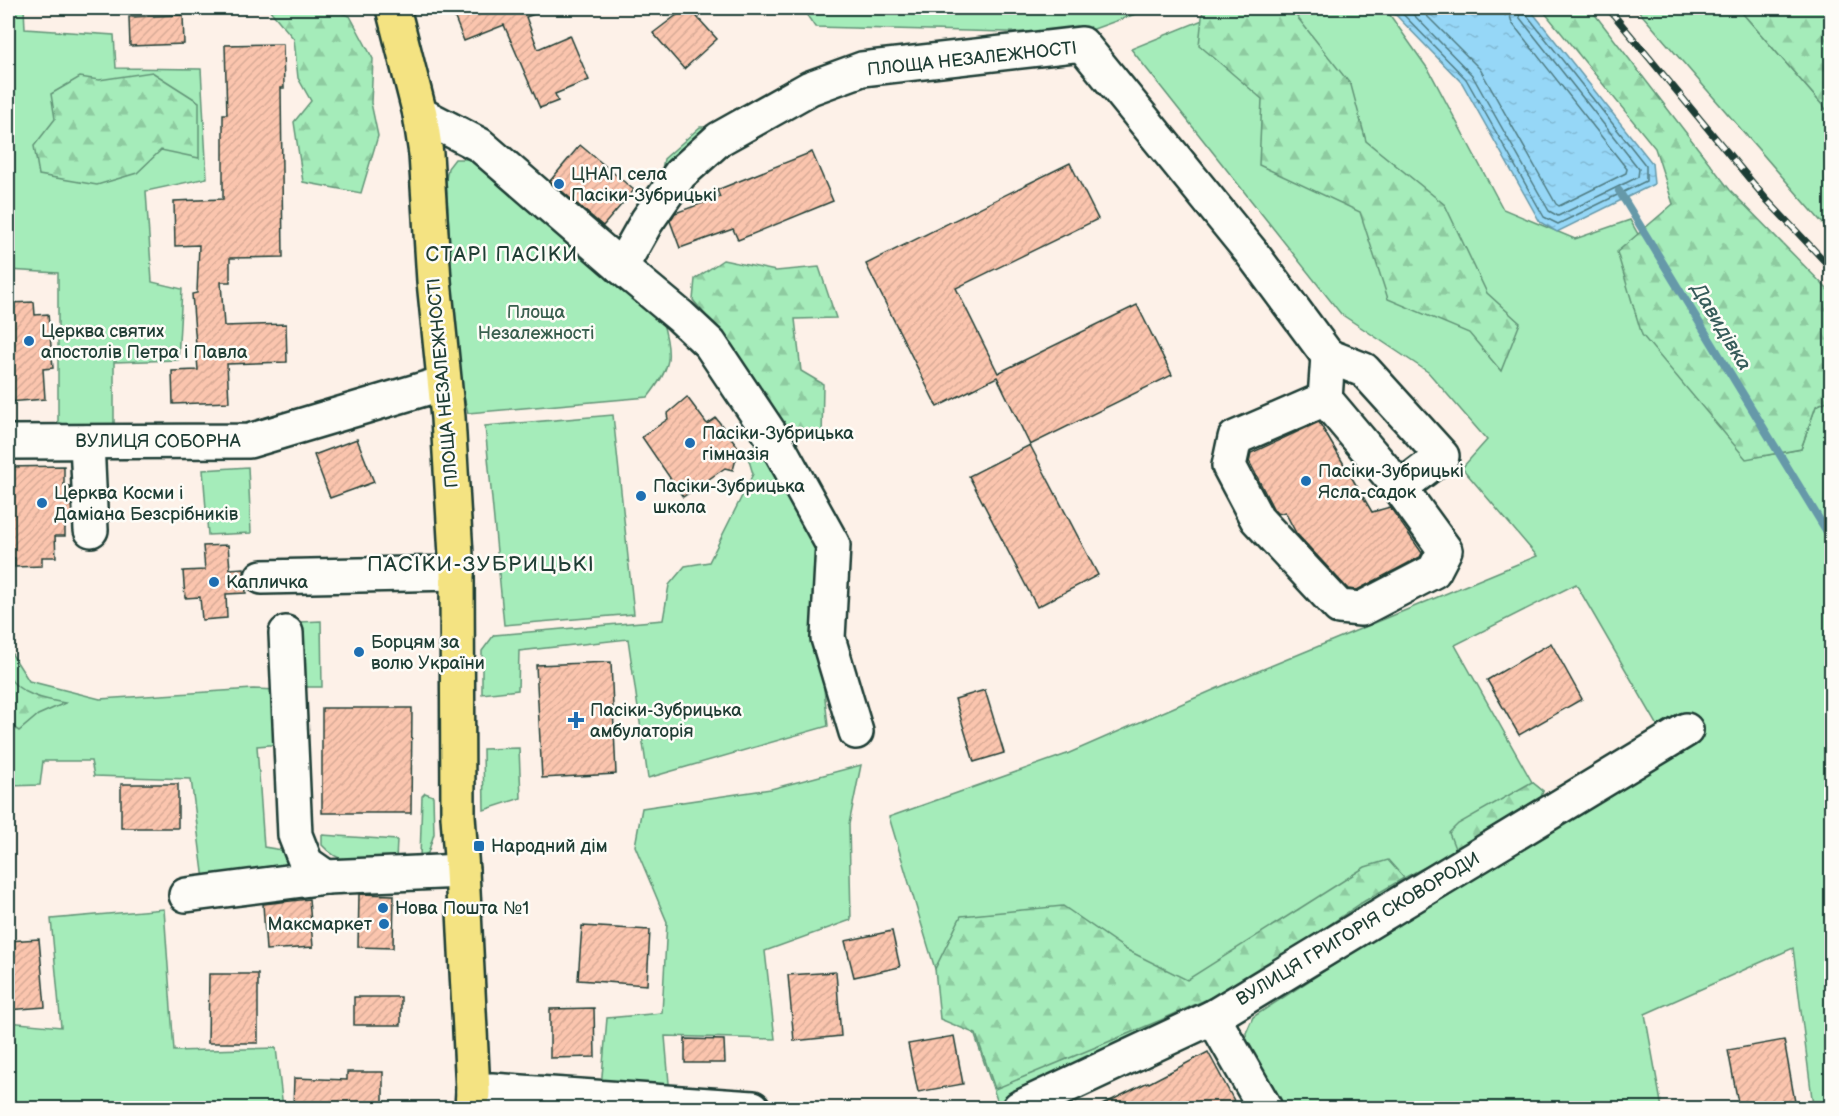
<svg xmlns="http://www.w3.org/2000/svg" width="1839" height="1116" viewBox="0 0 1839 1116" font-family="'Balsamiq Sans',sans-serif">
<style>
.green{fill:#a5ecba;stroke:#629477;stroke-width:1.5}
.forest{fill:url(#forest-firs);stroke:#629477;stroke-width:1.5}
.water{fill:url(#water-ripples);stroke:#6699a9;stroke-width:1.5}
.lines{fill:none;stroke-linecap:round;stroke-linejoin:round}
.shore{stroke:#4f7b82;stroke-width:1.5}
.stream{stroke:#6699a9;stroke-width:8}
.building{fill:url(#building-hatch);stroke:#1f3d34;stroke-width:1.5}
.minor-casing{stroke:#1f3d34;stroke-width:38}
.major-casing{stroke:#1f3d34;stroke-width:38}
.minor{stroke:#fdfcf7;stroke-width:33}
.major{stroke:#f4e382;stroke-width:33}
.rail-casing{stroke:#1f3d34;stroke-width:7}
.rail{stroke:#fdfcf7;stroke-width:4.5;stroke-dasharray:14;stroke-linecap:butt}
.poi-dot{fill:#1f6fb2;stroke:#fdfcf7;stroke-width:2}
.labels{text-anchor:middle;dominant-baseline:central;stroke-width:5;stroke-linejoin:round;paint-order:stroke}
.street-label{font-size:18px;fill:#1f3d34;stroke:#fdfcf7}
.poi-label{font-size:18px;fill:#1f3d34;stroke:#fdfcf7;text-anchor:start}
.park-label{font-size:18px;fill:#3a604f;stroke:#fdfcf7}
.neighbourhood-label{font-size:20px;letter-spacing:1.5px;fill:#1f3d34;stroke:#fdfcf7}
.water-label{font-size:20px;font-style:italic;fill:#375c5b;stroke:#fdfcf7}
.quarter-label{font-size:21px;letter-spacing:1.5px;fill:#1f3d34;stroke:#fdfcf7}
</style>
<defs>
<pattern id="forest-firs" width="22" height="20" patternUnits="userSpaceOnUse" patternTransform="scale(1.5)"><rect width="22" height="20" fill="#a5ecba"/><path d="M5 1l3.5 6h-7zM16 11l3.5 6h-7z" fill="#8ecba0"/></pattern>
<pattern id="water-ripples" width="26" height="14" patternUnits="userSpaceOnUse" patternTransform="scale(1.5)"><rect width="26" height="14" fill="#96d7f7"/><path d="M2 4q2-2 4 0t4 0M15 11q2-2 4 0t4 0" fill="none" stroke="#81b9d4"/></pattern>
<pattern id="building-hatch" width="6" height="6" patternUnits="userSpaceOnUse" patternTransform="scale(1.5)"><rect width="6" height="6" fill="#fbc5ae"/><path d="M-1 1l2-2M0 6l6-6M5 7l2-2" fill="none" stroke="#d7aa96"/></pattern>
</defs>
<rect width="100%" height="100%" fill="#fdf1e8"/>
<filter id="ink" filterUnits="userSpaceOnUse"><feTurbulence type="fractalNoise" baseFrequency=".0167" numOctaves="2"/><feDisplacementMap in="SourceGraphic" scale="12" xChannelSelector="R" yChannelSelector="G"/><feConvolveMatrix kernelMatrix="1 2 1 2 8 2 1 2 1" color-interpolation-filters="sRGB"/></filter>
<g filter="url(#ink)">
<g class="green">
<path d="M 8,8 L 24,8 L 25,29 L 114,35 L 116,68 L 201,69 L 207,178 L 146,191 L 152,282 L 182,289 L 178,360 L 114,362 L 114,427 L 94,435 L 58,422 L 58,273 L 8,270 Z"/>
<path d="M 802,8 L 1152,8 L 1080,34 L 815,27 Z"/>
<path d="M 1232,8 L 1385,8 L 1430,72 L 1503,209 L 1575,239 L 1630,220 L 1763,456 L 1801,449 L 1816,406 L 1831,399 L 1831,1103 L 1813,1106 L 1793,948 L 1645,1014 L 1662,1108 L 1279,1108 L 1247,1052 L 1246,1033 L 1253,1017 L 1381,934 L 1689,749 L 1658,726 L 1576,584 L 1455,645 L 1532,782 L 1543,791 L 1456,851 L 1404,878 L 1363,910 L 1207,1009 L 999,1106 L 967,1012 L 935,969 L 889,817 L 1067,754 L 1227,684 L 1537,556 L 1462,468 L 1487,440 L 1428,372 L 1341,314 L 1131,49 Z"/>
<path d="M 1636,8 L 1738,8 L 1831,115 L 1831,233 Z"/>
<path d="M 700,127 L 707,127 L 710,131 L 673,185 L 662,169 L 664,159 Z"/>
<path d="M 455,159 L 468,159 L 662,320 C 673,357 671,367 648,397 L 468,413 L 457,369 L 446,179 L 448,168 Z"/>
<path d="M 613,415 L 634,614 L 504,625 L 485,426 Z"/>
<path d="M 756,443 L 823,548 L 817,624 L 828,726 L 648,778 L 628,639 L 519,651 L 518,690 L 482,694 L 482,651 L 494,635 L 663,620 L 669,585 L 685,566 L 709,562 L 753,474 L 747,454 Z"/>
<path d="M 248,467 L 251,533 L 208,535 L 203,470 Z"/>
<path d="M 321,621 L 322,687 L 302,687 L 300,622 Z"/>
<path d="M 8,648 L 29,681 L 100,699 L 253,689 L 280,690 L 282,744 L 257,746 L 264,847 L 288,851 L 299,874 L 204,880 L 191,779 L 94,776 L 91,761 L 43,761 L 40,785 L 8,786 Z"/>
<path d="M 519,748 L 521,798 L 484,810 L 483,749 Z"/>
<path d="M 861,765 L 849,824 L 851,920 L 765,951 L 775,1039 L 665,1036 L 670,1095 L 601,1088 L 607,1018 L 662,1013 L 667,922 L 635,846 L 642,808 L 771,789 Z"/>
<path d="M 425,793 L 433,796 L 434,834 L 428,853 L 420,857 L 422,796 Z"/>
<path d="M 322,835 L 397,840 L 396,861 C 367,861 343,869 322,845 Z"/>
<path d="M 164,909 L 174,1051 L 276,1048 L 283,1108 L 8,1108 L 8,1022 L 61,1027 L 51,919 Z"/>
</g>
<g class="forest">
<path d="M 268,8 L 327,8 L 350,16 L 373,59 L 371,103 L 378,136 L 361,193 L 303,182 L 294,122 L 311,101 L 298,78 L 294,39 Z"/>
<path d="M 1203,8 L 1290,8 L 1351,85 L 1366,141 L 1445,205 L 1487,293 L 1520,323 L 1501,371 L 1469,333 L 1388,299 L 1360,212 L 1259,165 L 1262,99 L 1199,45 Z"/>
<path d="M 1541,8 L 1590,8 L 1730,190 L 1831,293 L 1831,399 L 1816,406 L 1801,449 L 1746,459 L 1642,335 L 1617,252 L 1673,204 L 1655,148 Z"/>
<path d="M 1738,8 L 1831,8 L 1831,115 Z"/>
<path d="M 152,72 L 199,102 L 199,158 L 161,150 L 137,173 L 97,185 L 39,175 L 34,146 L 55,119 L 51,94 L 80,77 L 99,80 Z"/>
<path d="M 723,260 L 776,271 L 819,267 L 836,318 L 795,319 L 801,371 L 823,384 L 822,440 L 775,422 L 707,317 L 693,300 L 695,279 Z"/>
<path d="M 8,675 C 17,694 46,700 65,703 L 38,715 L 19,731 L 8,724 Z"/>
<path d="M 1532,782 L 1543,791 L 1538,807 L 1456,851 L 1449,833 L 1458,824 Z"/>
<path d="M 1388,860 L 1404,878 L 1363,902 L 1247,981 L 1161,1020 L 995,1089 L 976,1034 L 940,1019 L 935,969 L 961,916 L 1063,906 L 1127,950 L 1187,980 L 1365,867 Z"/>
</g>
<path class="water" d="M 1391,8 L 1529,8 L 1652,163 L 1654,184 L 1557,232 L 1540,222 L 1462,83 L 1391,10 Z"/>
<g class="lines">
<g class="shore">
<path d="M 1397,8 L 1466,79 L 1544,217 L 1558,224 L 1646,181 L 1646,166 L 1526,14 L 1525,8"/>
<path d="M 1407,8 L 1472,75 L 1549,211 L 1558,216 L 1638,177 L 1639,169 L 1520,18 L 1517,8"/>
<path d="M 1419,8 L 1480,69 L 1556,204 L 1559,206 L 1626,173 L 1627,169 L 1512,23 L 1508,8"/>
</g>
<path class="stream" d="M 1619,191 L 1832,540"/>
</g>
<g class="building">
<path d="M 451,8 L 546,8 L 546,10 L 526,17 L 538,49 L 570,35 L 589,80 L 555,94 L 558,101 L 540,108 L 504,25 L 464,41 Z"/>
<path d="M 686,8 L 689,8 L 717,39 L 684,69 L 653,33 Z"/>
<path d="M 183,15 L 184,44 L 130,46 L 129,17 Z"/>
<path d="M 283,44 L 284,88 L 281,88 L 283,257 L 230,258 L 230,282 L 221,282 L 224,326 L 286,324 L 287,362 L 227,364 L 229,402 L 173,404 L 172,371 L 198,370 L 192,294 L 197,293 L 199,245 L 175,246 L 174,201 L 223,199 L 223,114 L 227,114 L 225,45 Z"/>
<path d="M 580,145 L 634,190 L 603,226 L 550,181 Z"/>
<path d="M 812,152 L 833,201 L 738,240 L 733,229 L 680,248 L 670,221 L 675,213 L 720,197 L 717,190 Z"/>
<path d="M 1070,163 L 1098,219 L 956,288 L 998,373 L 1137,305 L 1172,375 L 1030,445 L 997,377 L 937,407 L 866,264 Z"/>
<path d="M 34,302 L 35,315 L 48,314 L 53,368 L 43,369 L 45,399 L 8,402 L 8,303 Z"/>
<path d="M 687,397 L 707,424 L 716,418 L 739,448 L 733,470 L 725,468 L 683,497 L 642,437 L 668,419 L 667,414 Z"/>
<path d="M 1319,422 L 1372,512 L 1390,507 L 1422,553 L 1420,557 L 1357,590 L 1348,589 L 1296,533 L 1285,512 L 1278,514 L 1274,510 L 1249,461 L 1251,453 Z"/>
<path d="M 357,439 L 374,482 L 330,498 L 314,455 Z"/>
<path d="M 1030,445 L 1098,575 L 1037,607 L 969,476 Z"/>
<path d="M 64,466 L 64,486 L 70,486 L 72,520 L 65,521 L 65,536 L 55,536 L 56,557 L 42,557 L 42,566 L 15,567 L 15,558 L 8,558 L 8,467 Z"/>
<path d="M 228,545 L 230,569 L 244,568 L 246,593 L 226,594 L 227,618 L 202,620 L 200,597 L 185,598 L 183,571 L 205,570 L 203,546 Z"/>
<path d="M 1551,643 L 1582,699 L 1519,735 L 1487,680 Z"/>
<path d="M 611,662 L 616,774 L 542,778 L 536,665 Z"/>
<path d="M 985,690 L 1004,753 L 974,762 L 955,699 Z"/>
<path d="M 322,708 L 412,708 L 411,813 L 322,813 Z"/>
<rect x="121" y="784" width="57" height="44"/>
<path d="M 359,894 L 394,895 L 393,948 L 358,947 Z"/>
<path d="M 309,899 L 313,947 L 266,950 L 263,904 Z"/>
<path d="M 582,926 L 650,930 L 647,985 L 578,980 Z"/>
<path d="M 892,931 L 900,967 L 854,977 L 845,941 Z"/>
<path d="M 39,939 L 45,1007 L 8,1010 L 8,941 Z"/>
<path d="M 836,972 L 841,1036 L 794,1041 L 788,975 Z"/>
<path d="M 209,974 L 258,974 L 258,1043 L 208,1043 Z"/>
<rect x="354" y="997" width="47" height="28"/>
<path d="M 594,1008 L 595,1057 L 550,1058 L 550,1009 Z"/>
<path d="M 954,1036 L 963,1084 L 918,1092 L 908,1044 Z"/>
<path d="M 685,1039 L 724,1040 L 725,1063 L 685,1063 Z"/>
<path d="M 1784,1040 L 1795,1102 L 1759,1108 L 1739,1108 L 1728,1050 Z"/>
<path d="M 1208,1052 L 1238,1108 L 1096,1108 L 1148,1082 L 1149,1083 Z"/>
<path d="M 347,1072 L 383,1072 L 383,1108 L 293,1108 L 294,1078 L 347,1080 Z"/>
</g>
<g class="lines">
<g class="minor-casing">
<g id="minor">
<path d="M 420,114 L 480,145 L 621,267 L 680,316 L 710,344 L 777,444 L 833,545 L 828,638 L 856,732"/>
<path d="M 621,267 L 647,221 L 680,174 L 719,139 L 810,88 L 862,69 L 1082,44 L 1251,252 L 1328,356"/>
<path d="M 1328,356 L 1364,370 L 1442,456 L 1400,488"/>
<path d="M 1325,399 L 1235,438 L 1229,466 L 1257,519 L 1339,607 L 1361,609 L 1434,571 L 1445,550 L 1400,488 L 1325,399 L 1328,356"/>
<path d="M 8,442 L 249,441 L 444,383"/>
<path d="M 87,442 L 91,530"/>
<path d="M 262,577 L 457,573"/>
<path d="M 286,633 L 295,835 L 306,863 L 326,877"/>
<path d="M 186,895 L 326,877 L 462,871"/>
<path d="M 1213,1017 L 1265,1108"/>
<path d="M 473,1091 L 492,1090 L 753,1108"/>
<path d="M 1019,1108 L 1213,1017 L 1686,730"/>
</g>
</g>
<g class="major-casing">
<path id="major" d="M 393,8 L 420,114 L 426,154 L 434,281 L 448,418 L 457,573 L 458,816 L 462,871 L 473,1091 L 472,1108"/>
</g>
<use href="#minor" class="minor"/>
<use href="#major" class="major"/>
<g class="rail-casing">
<path id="rail" d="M 1608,8 L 1766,199 L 1832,269"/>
</g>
<use href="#rail" class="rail"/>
</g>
</g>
<g class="poi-dot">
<circle cx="559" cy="184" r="6"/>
<circle cx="29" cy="341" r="6"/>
<circle cx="690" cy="443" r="6"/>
<circle cx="1306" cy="481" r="6"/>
<circle cx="641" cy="496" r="6"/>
<circle cx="42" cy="503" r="6"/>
<circle cx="214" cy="582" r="6"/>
<circle cx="359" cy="652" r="6"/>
<path d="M573 711h6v6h6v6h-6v6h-6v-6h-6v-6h6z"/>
<rect x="473" y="840" width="12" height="12" rx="3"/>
<circle cx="383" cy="908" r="6"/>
<circle cx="384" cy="924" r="6"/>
</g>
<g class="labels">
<g class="street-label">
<text transform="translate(972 59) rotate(-6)">ПЛОЩА НЕЗАЛЕЖНОСТІ</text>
<text transform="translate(443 383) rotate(-95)">ПЛОЩА НЕЗАЛЕЖНОСТІ</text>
<text x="158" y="441">ВУЛИЦЯ СОБОРНА</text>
<text transform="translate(1358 929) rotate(-31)">ВУЛИЦЯ ГРИГОРІЯ СКОВОРОДИ</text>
</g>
<g class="poi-label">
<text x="571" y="174">ЦНАП села<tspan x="571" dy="21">Пасіки-Зубрицькі</tspan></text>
<text x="41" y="331">Церква святих<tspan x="41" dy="21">апостолів Петра і Павла</tspan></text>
<text x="702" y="433">Пасіки-Зубрицька<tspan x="702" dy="21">гімназія</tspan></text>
<text x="1318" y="471">Пасіки-Зубрицькі<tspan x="1318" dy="21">Ясла-садок</tspan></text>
<text x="653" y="486">Пасіки-Зубрицька<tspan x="653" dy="21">школа</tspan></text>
<text x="54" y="493">Церква Косми і<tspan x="54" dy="21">Даміана Безсрібників</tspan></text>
<text x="226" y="582">Капличка</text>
<text x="371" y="642">Борцям за<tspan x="371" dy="21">волю України</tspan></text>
<text x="590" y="710">Пасіки-Зубрицька<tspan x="590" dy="21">амбулаторія</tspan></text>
<text x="491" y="846">Народний дім</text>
<text x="395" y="908">Нова Пошта №1</text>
<text x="372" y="924" text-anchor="end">Максмаркет</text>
</g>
<g class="park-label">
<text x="536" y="312">Площа<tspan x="536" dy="21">Незалежності</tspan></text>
</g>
<g class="neighbourhood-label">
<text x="502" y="255">СТАРІ ПАСІКИ</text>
</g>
<g class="water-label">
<text transform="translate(1721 327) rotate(59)">Давидівка</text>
</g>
<g class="quarter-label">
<text x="481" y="564">ПАСІКИ-ЗУБРИЦЬКІ</text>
</g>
</g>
<rect width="1839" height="1116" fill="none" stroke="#fdfcf7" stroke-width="30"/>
<rect x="15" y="15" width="1809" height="1086" fill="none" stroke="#1f3d34" stroke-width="2" filter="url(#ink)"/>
</svg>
